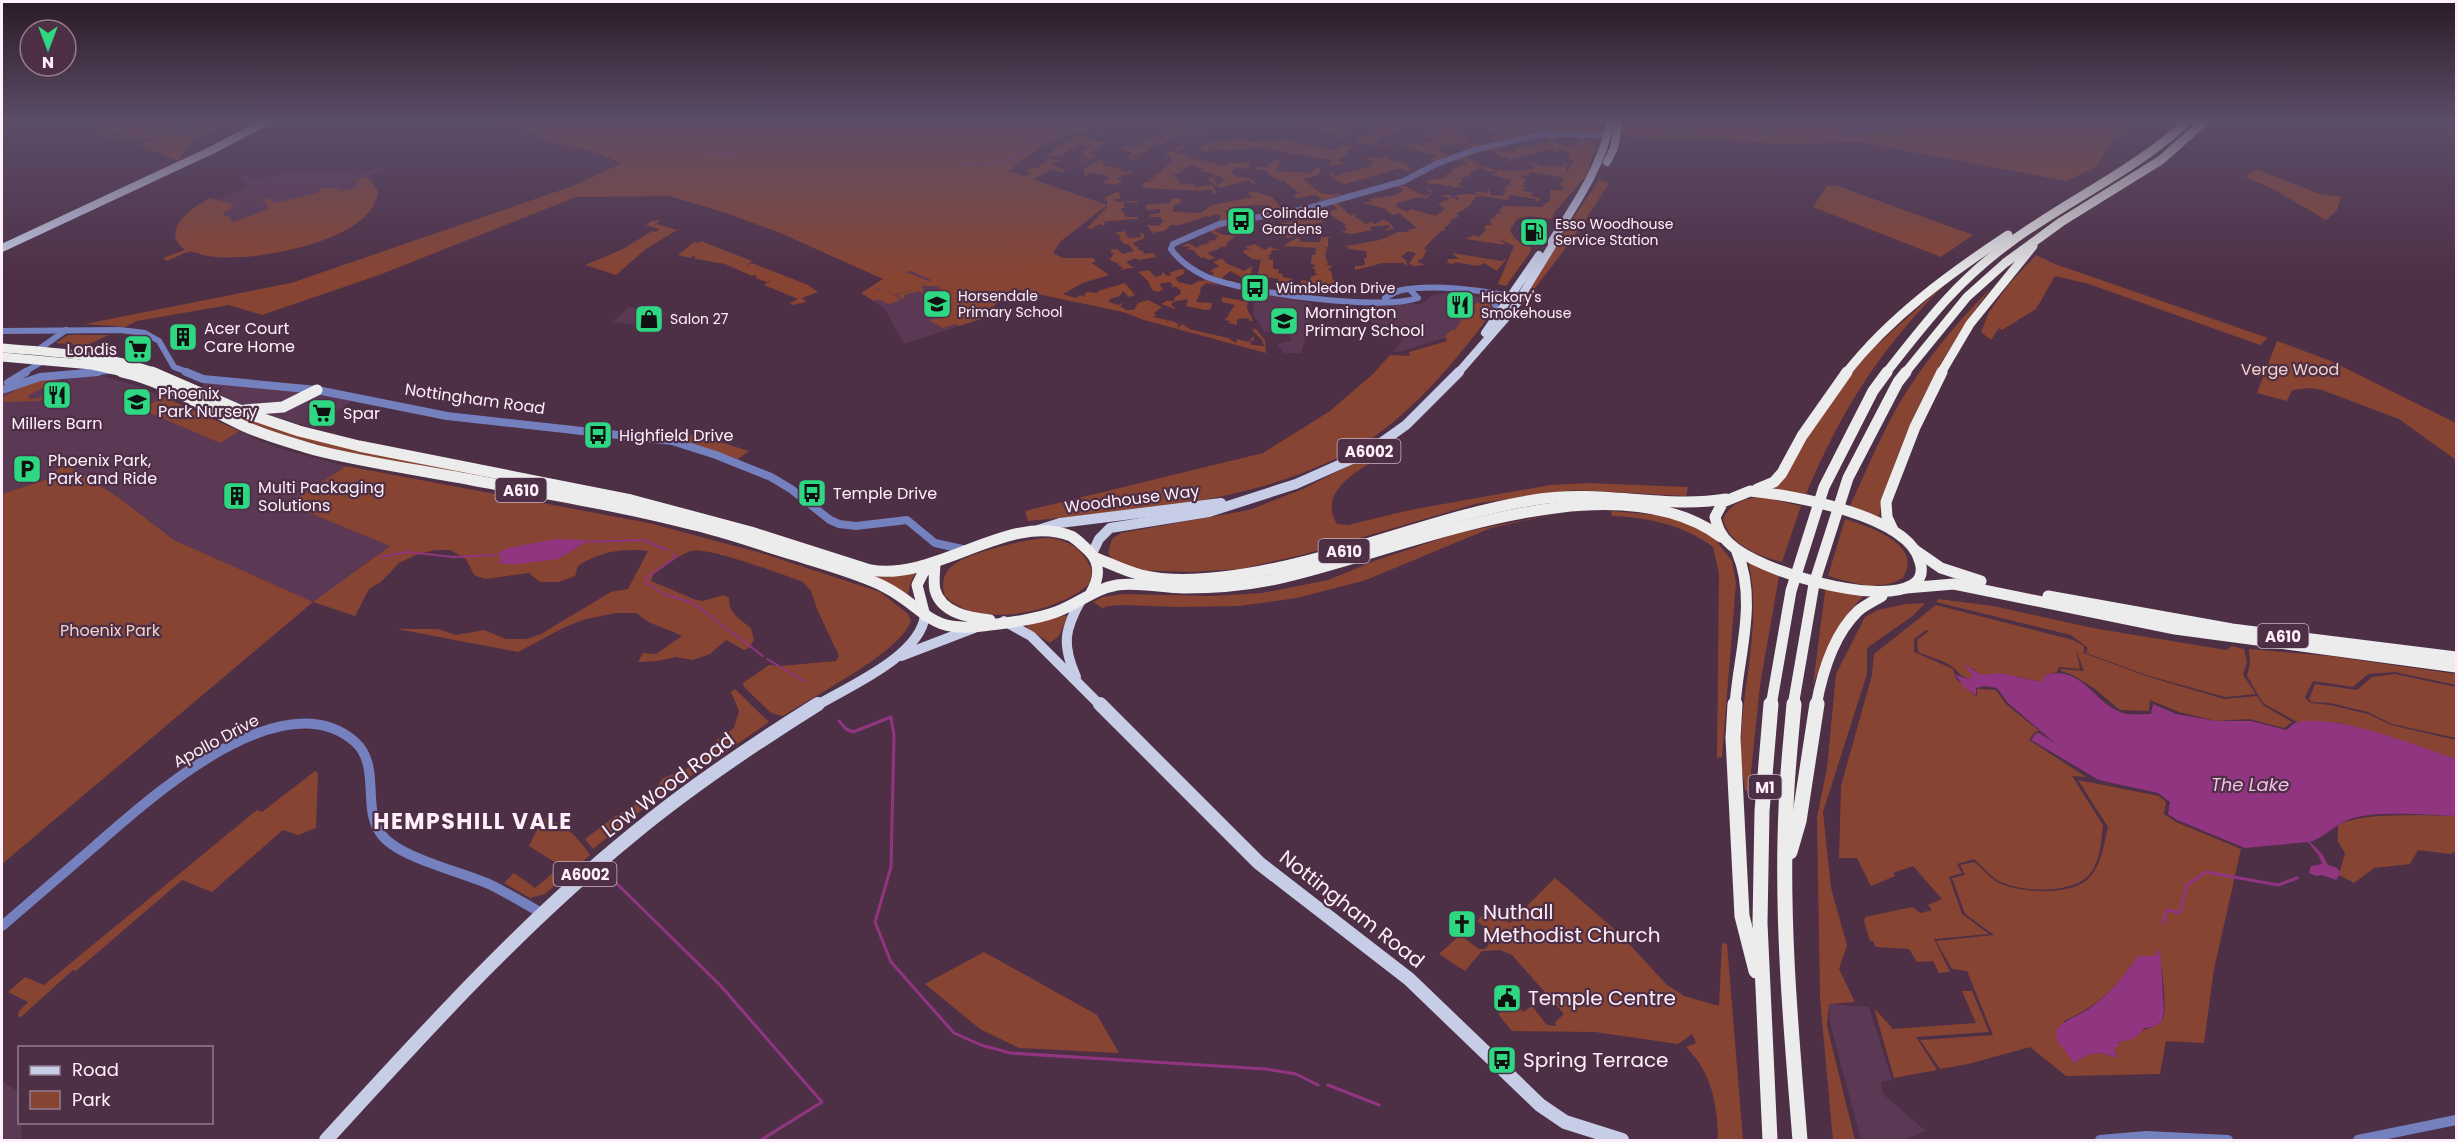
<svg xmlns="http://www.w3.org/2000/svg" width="2458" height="1142" viewBox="0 0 2458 1142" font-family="Poppins,sans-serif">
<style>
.built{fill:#5b3853}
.green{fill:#884432;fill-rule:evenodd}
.water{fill:#923581}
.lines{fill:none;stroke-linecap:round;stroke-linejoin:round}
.stream-far2{stroke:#923581;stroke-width:1.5}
.stream-far1{stroke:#923581;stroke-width:2}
.stream{stroke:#923581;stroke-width:3}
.minor-far2{stroke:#7580bf;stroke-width:6}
.minor-far1{stroke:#7580bf;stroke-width:8}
.minor{stroke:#7580bf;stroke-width:10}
.major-far2{stroke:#c7cde7;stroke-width:8}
.major-far1{stroke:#c7cde7;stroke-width:10}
.major{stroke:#c7cde7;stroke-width:14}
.highway-far2{stroke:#ececec;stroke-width:9}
.highway-far1{stroke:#ececec;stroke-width:11}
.highway{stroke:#ececec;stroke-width:15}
.labels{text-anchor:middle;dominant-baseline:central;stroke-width:4.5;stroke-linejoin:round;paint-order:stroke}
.far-poi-label{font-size:14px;fill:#ffeffa;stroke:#4d2f46;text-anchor:start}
.shield{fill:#4d2f46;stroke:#cab5c4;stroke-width:1.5}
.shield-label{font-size:15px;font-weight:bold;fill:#ffeffa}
.poi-label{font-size:16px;fill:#ffeffa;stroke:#4d2f46;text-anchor:start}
.park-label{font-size:16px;fill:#f1d2c9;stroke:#4d2f46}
.street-label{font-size:16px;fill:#ffeffa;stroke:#4d2f46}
.water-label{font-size:18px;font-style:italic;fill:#f2c0e5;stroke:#4d2f46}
.near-street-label{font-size:20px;fill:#ffeffa;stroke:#4d2f46}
.near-poi-label{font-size:20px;fill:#ffeffa;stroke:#4d2f46;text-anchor:start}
.district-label{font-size:22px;font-weight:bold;letter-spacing:1.5px;fill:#ffeffa;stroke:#4d2f46}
</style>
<rect width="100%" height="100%" fill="#4d2f46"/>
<g class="built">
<path d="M 1638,120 L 1931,120 L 1935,123 L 1847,134 L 1832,123 L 1745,131 L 1675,134 Z"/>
<path d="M 378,167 L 383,170 L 366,177 L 378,191 L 374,205 L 357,222 L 328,238 L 299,248 L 257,256 L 221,258 L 190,251 L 167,261 L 163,258 L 185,250 L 175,240 L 174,234 L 182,220 L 195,207 L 210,198 L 217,200 L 249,187 L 239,177 L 248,175 L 253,180 L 287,173 L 318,170 L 345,172 L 360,175 Z"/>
<path d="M 909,264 L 984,318 L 904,344 L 884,308 L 861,293 Z"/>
<path d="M 1449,292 L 1486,298 L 1493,311 L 1481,327 L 1402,351 L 1393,352 L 1403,339 L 1373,337 L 1370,304 L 1422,304 L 1431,296 Z"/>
<path d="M 1254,293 L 1311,303 L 1313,311 L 1301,353 L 1284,353 L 1277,344 L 1292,340 L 1282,329 L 1265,333 L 1253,314 Z"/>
<path d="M 629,307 L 650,311 L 666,313 L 651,327 L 613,322 Z"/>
<path d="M 96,374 L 141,387 L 277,448 L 346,466 L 288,504 L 390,546 L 313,602 L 174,540 L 119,498 L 74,469 L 53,472 L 48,479 L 2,494 L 2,381 L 57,381 Z"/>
<path d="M 204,382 L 317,392 L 352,401 L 314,428 L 265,414 L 213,393 L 203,387 Z"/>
<path d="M 1829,1004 L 1869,1007 L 1892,1080 L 1881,1082 L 1883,1094 L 1926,1131 L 1903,1140 L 1861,1140 L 1830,1023 Z"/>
<path d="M 2,1081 L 19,1092 L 22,1140 L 2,1140 Z"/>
</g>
<g class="green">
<path d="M 126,120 L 134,121 L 131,123 L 141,120 L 173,120 L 169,124 L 170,128 C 161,132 153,130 144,135 L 160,133 L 142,140 L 131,137 L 123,141 L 109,138 C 116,134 123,140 129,137 L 117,133 L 107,137 L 93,134 L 116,122 Z"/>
<path d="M 230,120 L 239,120 L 192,140 L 183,154 L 178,155 L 182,156 L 179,161 L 139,145 L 174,129 L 181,129 L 173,135 L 192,133 L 193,131 L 189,131 L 190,129 L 204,125 L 215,128 L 214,126 Z"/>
<path d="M 502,120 L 1173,120 L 1141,129 L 1119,120 L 1112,123 L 1115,125 L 1103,131 L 1093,127 L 1081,134 L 1075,133 L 1079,131 C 1056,135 1027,156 1009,171 L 1023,176 L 1031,173 L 1026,171 L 1031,167 L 1036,168 L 1047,161 L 1041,158 L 1062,161 L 1049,164 L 1068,171 L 1061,172 L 1053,169 L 1033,179 L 1107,205 L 1061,241 L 1053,253 L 1063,258 L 1093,258 L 1096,261 L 1092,263 L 1109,275 L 1083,283 L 1063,294 L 1075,298 L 1081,295 L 1084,297 L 1086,292 L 1097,293 L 1098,291 L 1125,283 L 1135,295 L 1129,297 L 1123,291 L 1120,296 L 1110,299 L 1109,302 L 1118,305 L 1125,302 L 1120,306 L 1126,310 L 1134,310 L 1138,303 L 1148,300 L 1162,307 L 1154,313 L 1156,315 L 1153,317 L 1167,320 L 1168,323 L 1169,320 L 1179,324 L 1177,326 L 1179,327 L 1182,324 L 1188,328 L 1191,327 L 1189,329 L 1228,338 L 1236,343 L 1237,339 L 1249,342 L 1253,336 L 1254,340 L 1250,341 L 1251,345 L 1264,346 L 1262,340 L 1253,331 L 1253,329 L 1256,329 L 1265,340 L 1266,353 L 1144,320 L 1123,312 L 1014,289 L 998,301 L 984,318 L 959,326 L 956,324 L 943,328 L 929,320 L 940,318 L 949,313 L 945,312 L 942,308 L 945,308 L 944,306 L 941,306 L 936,301 L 926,297 L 940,290 L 939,286 L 923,286 L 931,280 L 911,271 L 906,272 L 929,281 L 921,287 L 923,288 L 923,294 L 919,291 L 904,295 L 905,298 L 902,299 L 897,295 L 920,287 L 894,295 L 877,288 L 874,291 L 878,289 L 896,296 L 900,300 L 889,304 L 878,299 L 874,301 L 861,293 L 883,279 L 778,232 L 726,213 L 669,196 L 576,197 L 379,275 L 262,315 L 229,305 L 137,321 L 125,327 L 85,324 L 291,283 L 573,186 L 622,163 L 592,151 L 554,143 Z"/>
<path d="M 1328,120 L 1349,120 L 1341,131 L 1356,130 L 1343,136 L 1341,140 L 1335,139 L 1341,134 L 1324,132 L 1323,129 L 1313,127 L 1307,130 L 1311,123 L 1321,125 Z"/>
<path d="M 1384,120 L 1602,120 L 1600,128 L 1606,129 L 1593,133 L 1531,128 L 1527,130 L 1527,133 L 1534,133 L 1532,131 L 1545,132 L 1517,137 L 1515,135 L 1518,134 L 1512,130 L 1507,132 L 1509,137 L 1512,138 L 1496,141 L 1489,138 L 1502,136 L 1495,133 L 1497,131 C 1492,129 1466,126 1457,126 L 1459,131 L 1457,134 L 1463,135 L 1470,144 L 1486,143 L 1474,147 L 1458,142 L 1452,146 L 1444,145 L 1437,150 L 1447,156 L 1438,161 L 1428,161 L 1437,157 L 1433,153 L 1428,154 L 1403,144 L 1400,146 L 1403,149 L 1397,148 C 1405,141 1410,141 1420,145 L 1437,140 L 1421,135 L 1441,138 L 1439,134 L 1427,133 L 1424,130 L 1440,132 L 1436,128 L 1441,127 L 1422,122 L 1421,124 L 1401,122 L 1404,126 L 1399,133 L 1396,133 L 1397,135 L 1391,134 L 1377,141 L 1377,144 L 1393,145 L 1390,147 L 1348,142 L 1358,143 L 1358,139 L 1349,137 L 1361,138 L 1363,135 L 1369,136 L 1369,132 L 1384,127 L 1384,121 L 1387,121 Z"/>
<path d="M 1624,120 L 1644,120 L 1674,130 L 1726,128 L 1726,124 L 1740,125 L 1744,122 L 1741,120 L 1749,120 L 1766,131 L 1832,124 L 1848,135 L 1936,125 L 1934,120 L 2134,121 L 2113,140 L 2097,166 L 2067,181 L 1860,142 L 1778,144 L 1721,139 L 1657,140 L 1622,136 Z"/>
<path d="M 1173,124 L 1191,132 L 1206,134 L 1198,137 L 1181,133 L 1160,145 L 1154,145 L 1156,147 L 1151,147 L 1139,156 L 1135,155 L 1133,157 L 1139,159 L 1132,160 L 1128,158 L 1132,153 L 1122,149 L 1125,146 L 1130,148 L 1136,145 L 1140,146 L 1146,140 L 1154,139 L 1148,136 L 1150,134 L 1160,138 L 1165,133 L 1159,131 Z"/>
<path d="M 1558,134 L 1555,138 L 1556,143 L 1574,148 L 1570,152 L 1560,149 L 1555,153 L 1553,149 L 1543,150 L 1544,152 L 1535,153 L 1536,154 L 1511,159 L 1514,162 L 1507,161 L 1511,158 L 1502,157 L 1490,149 L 1481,151 L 1494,147 L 1502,152 L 1515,151 L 1517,148 L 1548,142 L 1546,135 Z"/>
<path d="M 1082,135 L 1097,142 L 1106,142 L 1090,153 L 1096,157 L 1085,163 L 1079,162 L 1091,159 L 1086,157 L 1075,159 L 1084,156 L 1081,152 L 1089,148 L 1077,144 L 1074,146 L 1077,147 L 1075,149 L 1066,149 L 1070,151 L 1063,153 L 1065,155 L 1054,155 L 1060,158 L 1047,156 L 1059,145 Z"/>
<path d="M 1580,137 L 1596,143 L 1590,142 L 1596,145 L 1587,175 L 1554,213 L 1552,219 L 1529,216 L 1517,219 L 1510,230 C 1514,240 1521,244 1531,247 L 1531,251 L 1506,286 L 1498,284 L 1514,246 L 1499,239 L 1506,245 L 1466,239 L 1474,235 L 1479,237 L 1487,229 L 1484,228 L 1486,225 L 1492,225 L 1489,220 L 1494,218 L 1500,219 L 1494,217 L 1497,213 L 1505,215 L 1499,212 L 1503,206 L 1541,207 L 1550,201 L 1550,190 L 1564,190 L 1561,185 L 1564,178 L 1531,172 L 1527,176 L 1522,175 L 1521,177 L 1526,179 L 1523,186 L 1526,188 L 1522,191 L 1533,192 L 1531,196 L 1540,198 L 1538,202 L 1535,201 L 1536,199 L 1510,195 L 1507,200 L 1481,196 L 1475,197 L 1470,206 L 1456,214 L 1459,216 L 1450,221 L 1451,223 L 1445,227 L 1444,231 L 1441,231 L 1426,246 L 1424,249 L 1427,250 L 1422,259 L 1419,259 L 1418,262 L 1425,265 L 1414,266 L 1409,264 L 1416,253 L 1408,251 L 1401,257 L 1406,260 L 1407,266 L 1403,263 L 1383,263 L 1355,270 L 1355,266 L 1362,266 L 1365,264 L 1364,258 L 1367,258 L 1366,251 L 1349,249 L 1346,246 L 1380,240 L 1398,232 L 1410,232 L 1407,230 L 1417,228 L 1399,213 L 1393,215 L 1386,211 L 1388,210 L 1362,202 L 1372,202 L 1369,199 L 1396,195 L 1396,193 L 1402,194 L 1400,193 L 1404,189 L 1393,186 L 1404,186 L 1425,196 L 1432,193 L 1426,190 L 1429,189 L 1433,192 L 1427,198 C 1411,195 1408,203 1398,202 L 1396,207 L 1408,212 L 1411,209 L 1436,216 L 1445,209 L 1438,204 L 1450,198 L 1439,195 L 1451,195 L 1451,197 L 1458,200 L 1459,198 L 1455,195 C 1463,195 1469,193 1478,195 L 1473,191 L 1487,193 L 1488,186 L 1491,195 L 1505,196 L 1502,194 L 1507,191 L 1504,190 L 1507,185 L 1513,186 L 1509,183 L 1513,180 L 1492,175 L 1502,168 L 1503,171 L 1534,169 L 1534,166 L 1537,165 L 1527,165 L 1536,163 L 1540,166 L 1562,166 L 1565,164 L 1562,162 L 1567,163 L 1565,176 L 1574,161 L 1567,158 Z"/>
<path d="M 1243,140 L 1252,142 L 1286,140 L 1334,151 L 1341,145 L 1363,148 L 1350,148 L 1344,157 L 1336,160 L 1344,164 L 1329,166 L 1332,160 L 1303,156 L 1303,154 L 1296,155 L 1266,148 L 1224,150 L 1215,148 L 1207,152 L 1197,148 L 1211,142 Z"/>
<path d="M 1184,145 L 1188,148 L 1174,152 L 1192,158 L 1190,160 L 1197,159 L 1225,166 L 1227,163 L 1250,163 L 1248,169 L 1233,167 L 1235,169 L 1231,172 L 1238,177 L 1250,178 L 1257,184 L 1253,184 L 1249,180 L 1220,188 L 1207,179 L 1216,177 L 1213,180 L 1217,181 L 1215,182 L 1218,185 L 1226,179 L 1204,171 L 1196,175 L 1203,169 L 1193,165 L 1180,170 L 1183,172 L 1173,175 L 1182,185 L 1192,183 L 1196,187 L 1212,185 L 1217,193 L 1213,194 L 1211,189 L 1203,191 L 1143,188 L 1143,183 L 1151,181 L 1148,180 L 1156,176 L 1153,174 L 1164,172 L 1161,170 L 1168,165 L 1173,165 L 1169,164 L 1174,160 L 1169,158 L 1170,156 L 1163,156 Z"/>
<path d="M 1469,153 L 1476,153 L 1465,158 L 1479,163 L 1477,165 L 1496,170 L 1491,172 L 1481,168 L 1471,172 L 1471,175 L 1460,179 L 1463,181 L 1458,184 L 1465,189 L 1460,187 L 1453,188 L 1451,185 L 1447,187 L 1444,185 L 1426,183 L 1429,180 L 1446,178 L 1444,176 L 1453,172 L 1450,170 L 1461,166 L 1458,164 L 1467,165 L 1464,161 L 1454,159 Z"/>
<path d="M 1368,157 L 1390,158 L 1388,160 L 1407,164 L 1408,168 L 1413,169 L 1408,172 L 1400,168 L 1343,185 L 1329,174 L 1331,172 L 1334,176 L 1340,175 L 1339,173 C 1351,173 1363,167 1371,166 L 1373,161 L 1367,159 Z"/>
<path d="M 1100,160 L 1106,163 L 1101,164 C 1106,167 1115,166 1122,169 L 1118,171 L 1134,172 L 1116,178 L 1123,181 L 1115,185 L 1103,183 L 1109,178 L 1108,176 L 1090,172 L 1085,177 L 1084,169 Z"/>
<path d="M 1274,160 L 1280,161 L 1276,171 L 1310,173 L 1316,167 L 1321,168 L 1318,175 L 1303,179 C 1313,186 1321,199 1339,193 L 1341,195 L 1320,201 L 1321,199 L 1315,195 L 1297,198 L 1293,195 L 1300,193 L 1289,186 L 1291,184 L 1287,185 L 1285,181 L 1280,181 L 1268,174 L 1267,170 L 1255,170 L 1256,167 L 1268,167 L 1268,163 L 1273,163 Z"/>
<path d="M 2256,169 L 2320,194 L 2341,197 L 2337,210 L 2326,220 L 2273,189 L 2246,177 Z"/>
<path d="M 365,177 L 371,181 L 378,191 C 375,237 276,256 239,257 C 228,258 218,257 207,256 C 201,255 194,251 189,252 C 182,253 174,258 167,261 L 163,258 L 185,250 C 160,229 191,208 210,198 L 235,205 L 222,214 L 232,219 L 229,220 L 234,222 L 271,208 L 265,206 L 268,204 L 262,200 L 269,198 L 275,203 L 316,193 L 322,188 L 340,188 L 338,191 L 353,189 L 358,184 L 356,180 Z"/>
<path d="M 1599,180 L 1609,183 C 1579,232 1545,277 1508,321 L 1529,291 L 1556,244 Z"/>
<path d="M 1835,185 L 1973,235 L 1941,257 L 1813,207 L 1827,186 Z"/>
<path d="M 1253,191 L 1272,197 L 1282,209 L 1275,210 C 1261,200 1238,207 1225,211 L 1227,217 L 1236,217 L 1218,221 L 1221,216 L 1214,214 L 1210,217 L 1207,216 L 1180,225 L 1171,225 L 1164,231 L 1155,232 L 1154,235 L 1147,225 L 1159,226 L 1164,220 L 1161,220 L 1161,217 L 1150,217 L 1150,215 L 1164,212 L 1160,212 L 1160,209 L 1147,210 L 1146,205 L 1170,203 L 1172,198 L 1181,199 L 1180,204 L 1174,205 L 1173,212 L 1201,213 L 1212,205 L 1253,197 L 1247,193 Z"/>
<path d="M 1116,192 L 1120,192 L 1117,194 L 1120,194 L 1120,199 L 1115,199 L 1115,202 L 1137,201 L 1138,203 L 1123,202 L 1125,208 L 1121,208 L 1121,211 L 1124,212 L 1125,217 L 1138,217 L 1138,223 L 1137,219 L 1107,221 L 1104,222 L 1105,226 L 1100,224 L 1091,229 L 1087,228 L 1107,207 L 1107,201 L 1104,198 Z"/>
<path d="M 1337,202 L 1350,215 L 1359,213 L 1354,216 L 1366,224 L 1371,222 L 1375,224 L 1383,220 L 1389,222 L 1394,228 L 1387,231 L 1384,230 L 1391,227 L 1388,225 L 1370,227 L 1372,230 L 1352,234 L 1340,232 L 1347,230 L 1344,226 L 1346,225 L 1331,215 L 1326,216 L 1324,213 L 1338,209 L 1332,204 Z"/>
<path d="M 1304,212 L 1312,220 L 1319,218 L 1323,222 L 1293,229 L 1296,236 L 1288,238 L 1284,236 L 1285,234 L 1273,233 L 1261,229 L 1300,219 L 1297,213 Z"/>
<path d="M 661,220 L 656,224 L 677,230 L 646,249 L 616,275 L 585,265 L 623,249 L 652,231 L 656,232 L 659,229 L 646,225 L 652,221 Z"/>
<path d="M 1224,225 L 1231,227 L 1225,226 L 1214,231 L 1224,235 L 1243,236 L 1236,235 L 1226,244 L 1228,246 L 1220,247 L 1219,249 L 1207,253 L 1215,258 L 1209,260 L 1204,257 L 1201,258 L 1193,250 L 1186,249 L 1191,247 L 1181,246 L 1189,243 L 1197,248 L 1199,247 L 1197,246 L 1210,243 L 1208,241 L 1215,240 L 1218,236 L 1207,230 Z"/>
<path d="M 1125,231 L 1128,238 L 1141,237 L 1140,234 L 1143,233 L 1145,238 L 1130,244 L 1134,243 L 1135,246 L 1139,247 L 1137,249 L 1144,252 L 1143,254 L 1153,253 L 1156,257 L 1139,260 L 1136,258 L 1126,262 L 1131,266 L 1136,267 L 1120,270 L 1123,268 L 1118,265 L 1119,264 L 1110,260 L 1114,253 L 1111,253 L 1111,250 L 1106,250 L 1117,249 L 1123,254 L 1134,251 L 1128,244 L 1125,244 L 1119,239 L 1121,236 L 1115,233 Z"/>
<path d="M 1298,237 L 1301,242 L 1320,242 L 1321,237 L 1334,237 L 1328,238 L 1328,247 L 1324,248 L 1327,249 L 1325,255 L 1328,264 L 1326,265 L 1332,266 L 1328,270 L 1331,271 L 1333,280 L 1337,281 L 1337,286 L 1348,287 L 1348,294 L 1344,294 L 1344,290 L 1334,289 L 1335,284 L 1301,284 L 1301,280 L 1310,281 L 1311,277 L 1318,274 L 1315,273 L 1315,269 L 1312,268 L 1316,265 L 1311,264 L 1312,255 L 1315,255 L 1316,248 L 1283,246 Z"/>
<path d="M 701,241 L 752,261 L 746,266 L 752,263 L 808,285 L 818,292 L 802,298 L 806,302 L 792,305 L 790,303 L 798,299 L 764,285 L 773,279 L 767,282 L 755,278 L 757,277 L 754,275 L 752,276 L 725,264 L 696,259 L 694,259 L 696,257 L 693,256 L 690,258 L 678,255 L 694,242 L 699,243 Z"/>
<path d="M 1255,244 L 1265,250 L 1269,247 L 1281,250 L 1272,250 L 1270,255 L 1266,256 L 1269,256 L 1268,259 L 1273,260 L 1273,269 L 1279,269 L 1278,273 L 1283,274 L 1282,277 L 1293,279 L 1290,287 L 1286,286 L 1289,283 L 1278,281 L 1279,279 L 1264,277 L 1263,275 L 1257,276 L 1261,260 L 1252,259 L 1243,252 L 1245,249 L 1252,251 L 1245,247 Z"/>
<path d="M 1452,253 L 1502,261 L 1507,258 L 1497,271 L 1484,263 L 1478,266 L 1455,262 L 1454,264 L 1447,263 L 1448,259 L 1459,259 Z"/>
<path d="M 2036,255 L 2055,264 L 2268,338 L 2260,345 L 2089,284 L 2055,276 L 2036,309 L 2002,330 L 1999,328 L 1991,340 L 1981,332 L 1989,312 L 2009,284 Z"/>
<path d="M 1222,258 L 1226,263 L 1244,271 L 1252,266 L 1250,286 L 1249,276 L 1244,275 L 1243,278 L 1230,271 L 1222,278 L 1228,281 L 1233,281 L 1235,284 L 1212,275 L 1214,273 L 1210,271 L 1219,266 L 1213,262 Z"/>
<path d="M 1180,269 L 1187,270 L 1183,271 L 1185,273 L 1176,278 L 1178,282 L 1191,285 L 1199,281 L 1205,281 L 1204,279 L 1219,286 L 1207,283 L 1200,288 L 1201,291 L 1196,302 L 1212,303 L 1211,309 L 1205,310 L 1186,306 L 1188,299 L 1172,302 L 1172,306 L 1175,307 L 1175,309 L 1161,304 L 1166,301 L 1174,301 L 1175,297 L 1181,294 L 1180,290 L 1176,287 L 1171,287 L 1173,286 L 1170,282 L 1159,284 L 1163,289 L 1158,292 L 1152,290 L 1148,281 L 1138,272 L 1149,270 L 1155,277 L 1162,275 L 1162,272 L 1168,276 L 1171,275 L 1169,273 Z"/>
<path d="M 1949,280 C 1879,350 1842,408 1804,499 L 1765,490 L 1792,462 L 1831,400 L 1866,355 Z"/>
<path d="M 1992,287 C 1940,355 1900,433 1879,516 L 1883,523 L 1847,512 C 1863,478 1878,442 1896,409 C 1922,364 1956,323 1992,287 Z"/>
<path d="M 1249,295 L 1247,308 L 1253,321 L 1249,321 L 1249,318 L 1237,319 L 1237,325 L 1227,323 L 1231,322 L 1224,319 L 1227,318 L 1230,313 L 1227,313 L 1230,312 L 1235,305 L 1222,302 L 1222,297 L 1244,301 Z"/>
<path d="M 1477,302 L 1484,304 L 1489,302 L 1493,311 C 1454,363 1409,419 1351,451 C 1252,504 1137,510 1028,521 L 1025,511 L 1263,453 L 1330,411 L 1373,374 L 1390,355 L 1410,356 L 1409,352 L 1447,341 L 1445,337 L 1451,330 L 1455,330 L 1462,320 L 1457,319 L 1459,315 L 1473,317 L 1476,309 L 1473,308 Z"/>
<path d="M 68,335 L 109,335 L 85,346 L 56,343 Z"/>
<path d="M 2277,341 L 2331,361 L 2456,423 L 2456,460 L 2399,419 L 2322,390 L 2310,388 L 2292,390 L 2287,401 L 2257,393 Z"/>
<path d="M 62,356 C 123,356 175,386 229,410 C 253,422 280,429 306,436 C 406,464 511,477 613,499 C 703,519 790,548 878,576 L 890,577 L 916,573 L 911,581 L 908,595 C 865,570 811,556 763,542 C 613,499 460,479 308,446 L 262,431 L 155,378 L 99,363 L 98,360 Z"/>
<path d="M 47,380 L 57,380 L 62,383 L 50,384 L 28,396 L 30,399 L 44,397 L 40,401 L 2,402 L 2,398 L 26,384 Z"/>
<path d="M 164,397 L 239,431 L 220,443 L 141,409 Z"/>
<path d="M 680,434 L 700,436 L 749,451 L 738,459 L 674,439 L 653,436 Z"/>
<path d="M 1372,454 L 1377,459 C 1355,472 1318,493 1337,524 L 1348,525 L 1410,510 L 1550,485 L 1587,483 L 1688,487 L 1686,496 L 1575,490 L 1479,503 L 1302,555 L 1239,569 L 1192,572 L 1135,570 L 1114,561 L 1108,553 L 1112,539 L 1121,533 L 1249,510 L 1303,489 Z"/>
<path d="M 63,466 L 74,469 L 119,498 L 174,540 L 313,602 L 390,546 L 288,504 L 346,466 L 649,523 L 761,553 L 880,592 L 907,613 L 911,620 C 903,651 812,697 783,716 L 771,713 L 744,687 L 743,683 L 769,665 L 780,666 L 836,661 L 839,656 L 817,609 L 811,591 L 803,582 C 783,575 708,546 691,551 C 678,555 666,566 654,572 L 651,581 L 696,600 L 703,601 L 724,595 L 729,598 C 729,614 739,618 751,628 L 754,640 L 749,648 L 744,650 L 726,640 L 710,654 L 693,660 L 676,657 L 657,661 L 638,662 L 643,653 L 656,654 L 682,636 C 666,627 649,626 637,613 L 616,613 L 586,619 L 565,627 L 518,652 L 397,629 L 438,629 L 456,635 L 484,630 L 506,639 L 527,639 L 541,634 L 611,592 L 628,589 L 648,551 C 622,548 599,552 578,566 L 575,576 L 559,582 L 540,582 L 529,573 L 485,579 L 474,575 L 466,559 L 450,550 L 435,550 L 418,554 L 399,563 L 382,581 L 369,589 L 355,616 L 313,602 L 2,864 L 2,494 L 48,479 L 53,472 ZM 582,540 L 586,542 L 558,559 L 496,555 L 504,551 Z"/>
<path d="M 1761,497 L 1801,506 L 1782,562 C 1759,556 1729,545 1723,519 C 1730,503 1745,498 1761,497 Z"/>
<path d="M 1611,511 L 1680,517 L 1714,538 L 1732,561 L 1736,583 L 1722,757 L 1717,758 L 1719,574 L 1713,547 C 1684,525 1647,517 1612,516 Z"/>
<path d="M 1555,514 L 1491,528 L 1366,580 L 1297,598 L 1239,606 L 1178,607 L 1125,605 L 1108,606 L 1098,610 L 1102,608 L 1093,602 L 1103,597 L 1122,594 L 1212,596 L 1262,593 L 1328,580 L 1377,560 L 1458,533 Z"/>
<path d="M 1845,519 C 1867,526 1925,544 1903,578 C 1878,592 1853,583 1828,576 Z"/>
<path d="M 1051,538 C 1073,542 1083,550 1092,571 L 1089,584 C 1057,613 977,630 945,596 C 941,585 943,574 952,566 C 968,552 1030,538 1051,538 Z"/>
<path d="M 1748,560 L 1780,571 L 1760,685 L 1749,792 L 1745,790 C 1743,775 1740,759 1741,744 C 1742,683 1763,621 1748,560 Z"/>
<path d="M 1826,584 L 1865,595 C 1838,619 1827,652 1813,685 Z"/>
<path d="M 1938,599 L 1993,606 L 2093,628 L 2226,650 L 2232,646 L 2244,649 L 2247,662 L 2243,675 L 2256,694 L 2225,697 L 2146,675 L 2086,653 L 2088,648 L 2071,635 L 1936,602 Z"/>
<path d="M 1925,603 L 1914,615 L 1867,648 L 1867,674 L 1823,812 L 1831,888 L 1847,945 L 1839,969 L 1855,1002 L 1829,1004 L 1827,1026 L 1855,1140 L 1833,1140 L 1820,998 L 1817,817 L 1827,768 L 1836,674 L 1865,617 L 1878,610 L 1906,604 Z"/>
<path d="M 1936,605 L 2073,640 L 2084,646 L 2084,652 L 2081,652 L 2146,676 L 2224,699 L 2257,696 L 2263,705 L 2292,722 L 2284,728 L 2249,719 L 2216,721 L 2179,712 L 2150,700 L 2149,711 L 2120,710 L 2095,689 L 2073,675 L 2061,671 L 2061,669 L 2084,671 L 2076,650 L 2080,669 L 2059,667 L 2057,672 L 2046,675 L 2042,682 L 2014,676 L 1982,675 L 1972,668 L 1971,673 L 1973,676 L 1969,679 C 1961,676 1960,674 1954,668 C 1944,660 1929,657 1918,652 L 1917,640 L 1929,631 L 1926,630 L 1914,639 L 1914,652 L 1953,669 L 1956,679 L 1977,697 L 1977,689 L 1996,690 L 2006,704 L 2053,742 L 2039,731 L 2035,732 L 2029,740 L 2086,777 L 2072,776 L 2103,825 C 2101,843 2100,866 2086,878 C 2067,894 2020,892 1999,881 C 1990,876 1982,866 1974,859 L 1957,864 L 1962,873 L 1949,877 L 1962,914 L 1989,934 L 1934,939 L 1950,972 L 1939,973 L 1933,961 L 1917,962 L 1909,949 L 1876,947 L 1873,941 L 1870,941 L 1864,921 L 1865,917 L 1912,907 L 1921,913 L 1932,910 L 1928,905 L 1942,899 L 1913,866 L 1893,873 L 1895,876 L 1871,886 L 1857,858 L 1839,858 L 1841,786 L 1872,675 L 1874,654 Z"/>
<path d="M 1068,615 L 1059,636 L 1050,643 L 1027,628 L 1027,624 Z"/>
<path d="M 2249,649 L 2329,656 L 2456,674 L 2456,685 L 2395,672 L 2368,674 L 2353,687 L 2313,681 L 2305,697 L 2310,703 L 2330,705 L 2368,714 L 2391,725 L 2456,740 L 2456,759 L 2339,723 L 2297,722 L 2263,703 L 2247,676 L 2250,664 Z"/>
<path d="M 2395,674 L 2456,687 L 2456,738 L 2392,724 L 2368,712 L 2330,703 L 2311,702 L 2309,699 L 2315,684 L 2357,690 L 2372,677 Z"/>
<path d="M 735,689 L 769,722 L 647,806 L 593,849 L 585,839 L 614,817 L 651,795 L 663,778 L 691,767 L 703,758 L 714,742 L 734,728 L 739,711 L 731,692 Z"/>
<path d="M 315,771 L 318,773 L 316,828 L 298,835 L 283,830 L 212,892 L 182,880 L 76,971 L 73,970 L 21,1017 L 18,1016 L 19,1011 L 28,1002 L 8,992 L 25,977 L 44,985 L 257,810 L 262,812 Z"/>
<path d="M 2078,780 L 2159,796 L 2166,802 L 2164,814 L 2176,822 L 2241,849 L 2214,969 L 2204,1043 L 2166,1041 L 2160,1074 L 2066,1076 L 2030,1047 L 1968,1064 L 1940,1069 L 1920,1040 L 1993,1035 L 1967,971 L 1952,969 L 1936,941 L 1994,935 L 1965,914 L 1952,878 L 1965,875 L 1960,865 L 1974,862 C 1982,868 1990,878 1999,883 C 2019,893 2071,896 2088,879 C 2101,867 2104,844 2108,827 ZM 2160,950 C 2160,965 2169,1009 2162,1021 C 2157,1029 2125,1032 2114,1048 L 2117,1058 C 2097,1050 2090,1052 2074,1063 L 2064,1021 C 2102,1003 2114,990 2138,956 L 2155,956 Z"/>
<path d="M 2416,815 L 2456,816 L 2456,851 L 2450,854 L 2418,850 L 2410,864 L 2374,868 L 2354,883 L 2339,875 L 2345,853 L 2338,842 L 2338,825 C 2362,814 2389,816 2416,815 Z"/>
<path d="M 543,818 C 565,824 578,837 590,855 L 545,894 L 530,898 L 504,883 L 514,873 L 535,888 L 561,866 L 529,846 Z"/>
<path d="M 1555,878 L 1619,933 L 1666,984 L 1684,996 L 1719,1006 L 1722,943 L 1727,944 L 1743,1140 L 1713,1140 L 1718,1138 C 1717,1103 1712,1073 1686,1047 L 1696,1043 L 1692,1034 L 1678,1044 L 1595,1032 L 1512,1031 L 1498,1014 L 1515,1002 L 1523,1012 L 1532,1006 L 1547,1025 L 1556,1026 L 1555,1022 L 1564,1014 L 1512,955 L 1500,950 L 1482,951 L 1465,971 L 1439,954 L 1460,935 L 1479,949 L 1485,949 L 1489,945 L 1488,939 L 1483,935 L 1488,930 L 1477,921 L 1488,910 L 1510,923 Z"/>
<path d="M 984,952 L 1097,1015 L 1119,1053 L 1019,1048 L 980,1029 L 925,984 Z"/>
<path d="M 1962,991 L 1972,991 L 1989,1032 L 1916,1037 L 1937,1070 L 1894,1078 L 1874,1008 L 1893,1029 L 1976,1023 Z"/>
</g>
<g class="water">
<path d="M 556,539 L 586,540 L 586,542 L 558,559 L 519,564 L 499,564 L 501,556 L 495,555 L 508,548 Z"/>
<path d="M 1962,663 L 1982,675 L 2000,673 L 2041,682 L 2046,675 C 2080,665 2092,699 2118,711 C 2128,716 2141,714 2151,714 L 2153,704 L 2176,714 L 2216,721 L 2251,721 L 2286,730 C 2290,727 2294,723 2298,722 C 2337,714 2418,746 2456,759 L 2456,816 C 2427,815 2377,810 2350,819 C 2335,825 2323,838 2310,842 L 2322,854 L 2328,865 L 2335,867 L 2341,872 L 2336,880 L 2322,875 L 2316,876 L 2309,873 L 2311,866 L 2322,864 L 2319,856 L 2308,842 L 2245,848 L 2177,820 L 2168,814 L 2170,802 L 2158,793 L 2099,780 L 2031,740 L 2036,733 L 2039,733 L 2056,744 L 2008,703 L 1997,688 L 1984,686 L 1976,688 L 1976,695 L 1965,688 L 1955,675 L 1969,679 L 1973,676 Z"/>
<path d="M 2160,949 L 2164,1011 L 2162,1021 L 2154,1027 L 2144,1028 C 2139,1038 2129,1041 2118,1042 L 2119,1045 L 2114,1048 L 2117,1058 C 2099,1050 2089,1052 2074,1063 L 2057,1040 L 2056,1030 C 2065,1020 2075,1017 2087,1010 C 2109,996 2123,977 2138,956 L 2155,956 Z"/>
</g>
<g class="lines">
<g class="stream-far2">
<path d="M 709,154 L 734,155"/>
<path d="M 959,164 C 991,167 1014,164 1038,140 C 1045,133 1050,125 1059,120"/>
</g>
<g class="stream-far1">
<path d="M 586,542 L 643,540 L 667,550"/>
<path d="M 673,554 L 676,557 L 648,577 L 646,583 L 664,594 L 693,603 L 763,656"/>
<path d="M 381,557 L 408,552 L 453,557 L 495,555"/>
<path d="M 767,659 L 806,682"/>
</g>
<g class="stream">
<path d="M 839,721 L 846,729 L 853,732 L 891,717 L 894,736 L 891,867 L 875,922 L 891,962 L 954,1033 L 981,1045 L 1010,1053 L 1266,1069 L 1296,1074 L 1318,1085"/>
<path d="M 609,876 L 720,985 L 822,1102 L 761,1140"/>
<path d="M 2163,923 L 2167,910 L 2180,913 L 2187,885 L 2206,872 L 2278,885 L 2297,878"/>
<path d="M 1328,1085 L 1379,1105"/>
</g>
<g class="minor-far2">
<path d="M 1411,291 L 1418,298 C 1379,311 1246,293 1207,277 C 1192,270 1180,262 1171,249 L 1173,244 L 1219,224 L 1305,209 L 1404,181 L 1434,165 L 1474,150 L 1542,134 L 1600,135 L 1609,132"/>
<path d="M 1490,296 L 1499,312"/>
<path d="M 1385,298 C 1390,295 1396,291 1402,290 C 1432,284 1481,290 1511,296"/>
<path d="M 2,331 L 120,330 L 145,333 L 159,341 L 174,367 L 190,373"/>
<path d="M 35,352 L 66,330"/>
<path d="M 23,373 L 45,360"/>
<path d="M 81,373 L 109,371"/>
</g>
<g class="minor-far1">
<path d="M 186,372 L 203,379 L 317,390 L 447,416 L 672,441 L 716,455 L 771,477 L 791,489 L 830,520 L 839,524 L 856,526 L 907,520 L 935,543 L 967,550"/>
<path d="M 8,383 L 26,372"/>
<path d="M 2,390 L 40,377 L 98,372"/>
</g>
<g class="minor">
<path d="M 2,926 C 33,899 64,873 95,846 C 149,799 280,679 354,741 C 382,765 361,807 381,834 C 398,858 463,872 491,885 C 509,894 526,904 543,914"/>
<path d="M 2100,1140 L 2146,1136 L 2228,1140"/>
<path d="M 2358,1140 L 2456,1120"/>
</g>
<g class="major-far2">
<path d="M 1607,162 L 1614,148 L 1619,120"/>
<path d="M 2,248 L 212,150 L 269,120"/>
<path d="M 1485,333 L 1539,255"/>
<path d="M 1458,373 L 1512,311 L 1552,246 L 1552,241 C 1577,202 1602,166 1611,120"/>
</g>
<g class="major-far1">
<path d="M 1038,530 L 1060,523 L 1221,503"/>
<path d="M 1092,554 L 1099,539 L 1110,528 L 1209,512 L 1296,484 L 1368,452 L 1406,425 L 1459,372"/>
<path d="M 1004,621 L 1031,636 L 1101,706"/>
<path d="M 901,656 L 974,628"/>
<path d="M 1076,677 C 1062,645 1064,630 1081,600"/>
<path d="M 816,706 C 849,686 919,657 925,616"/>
</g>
<g class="major">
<path d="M 1100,704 L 1259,863 L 1409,979 L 1540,1105 L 1565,1122 L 1622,1140"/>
<path d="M 326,1140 C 423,1034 520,926 632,835 C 691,786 754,744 818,704"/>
</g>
<g class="highway-far2">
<path d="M 2,348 C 55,352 106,355 156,373"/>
<path d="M 2,357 L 92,365 L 128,373"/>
<path d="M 1846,373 C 1890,317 1949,274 2008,235"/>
<path d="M 1886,373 C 1927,321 1957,281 2012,241 C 2070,199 2136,170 2189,120"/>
<path d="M 1905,373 L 1967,297 L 2005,263 L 2061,222 L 2161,160 L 2206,120"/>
<path d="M 1941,373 L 1970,324 L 2033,246"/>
</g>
<g class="highway-far1">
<path d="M 122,372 C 166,382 203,407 244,426 C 266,436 292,443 315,450 C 366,463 420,470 472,480 C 546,494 621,506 694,525 C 729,533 763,546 798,556 C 825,565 860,574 885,587 C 926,608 927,633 982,626 C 1006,623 1034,620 1056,612 C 1078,604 1094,589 1117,585 C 1139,582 1163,588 1184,588 C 1213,588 1248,585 1276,579 C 1398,553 1608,454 1721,537"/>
<path d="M 152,372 L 249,414 L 299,431 L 359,446 L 631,500 L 751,532 L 870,570 C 936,582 1010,511 1071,536 C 1077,539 1083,546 1089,551 C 1101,563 1099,579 1091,593"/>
<path d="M 245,410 L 283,407 L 317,390"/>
<path d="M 1757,489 L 1774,482 L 1782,473 L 1802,436 L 1847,372"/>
<path d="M 1750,491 C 1791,495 1909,515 1920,562 C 1923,572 1921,580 1912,585 C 1877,606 1758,571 1730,544 C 1721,536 1718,529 1715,517 L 1723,502 Z"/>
<path d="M 1893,530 L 1887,517 L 1886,502 L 1915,427 L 1942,372"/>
<path d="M 1915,550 L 1941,568 L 1981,581"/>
<path d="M 1094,557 C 1109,563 1125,571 1141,575 C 1166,581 1196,580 1222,577 C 1331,565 1432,515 1540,499 C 1602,490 1665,509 1726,499"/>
<path d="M 935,562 C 935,571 933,581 935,590 C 941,613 970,618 990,620"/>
<path d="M 1906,588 L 1954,584 L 2175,629 L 2456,667"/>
<path d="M 2048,596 L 2232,629 L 2456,657"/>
<path d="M 925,616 L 917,585 L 923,573 L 932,565"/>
<path d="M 1735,706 C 1738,656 1758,601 1737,552"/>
<path d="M 1771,706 L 1791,591 L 1824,487 L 1873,391 L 1887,372"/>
<path d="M 1793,706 L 1814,584 L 1848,478 L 1898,382 L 1906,372"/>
<path d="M 1816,706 C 1822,673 1833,635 1858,611 C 1865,605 1874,601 1882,596"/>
</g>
<g class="highway">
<path d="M 1735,704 L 1733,738 L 1742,916 L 1756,971"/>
<path d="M 1794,704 C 1791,739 1787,774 1786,809 C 1781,919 1791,1030 1800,1140"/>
<path d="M 1790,852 L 1799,821 L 1817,704"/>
<path d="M 1770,1140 L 1760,923 L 1762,811 L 1771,704"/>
</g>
</g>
<linearGradient id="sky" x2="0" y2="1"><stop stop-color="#2a1a26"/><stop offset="0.43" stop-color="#5c4d68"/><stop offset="1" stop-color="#5c4d68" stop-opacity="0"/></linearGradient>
<rect width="2458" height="280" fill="url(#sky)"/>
<defs>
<g id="bus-square" transform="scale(1.5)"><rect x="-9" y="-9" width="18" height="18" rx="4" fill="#2ed883" stroke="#4d2f46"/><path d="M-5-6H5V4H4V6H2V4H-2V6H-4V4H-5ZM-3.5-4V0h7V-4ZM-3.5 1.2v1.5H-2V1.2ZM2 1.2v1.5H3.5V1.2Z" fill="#111"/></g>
<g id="fuel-square" transform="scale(1.5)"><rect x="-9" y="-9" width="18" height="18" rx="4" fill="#2ed883" stroke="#4d2f46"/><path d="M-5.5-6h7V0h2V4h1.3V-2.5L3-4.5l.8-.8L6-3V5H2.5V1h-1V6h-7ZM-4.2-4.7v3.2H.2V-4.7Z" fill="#111"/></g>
<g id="school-square" transform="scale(1.5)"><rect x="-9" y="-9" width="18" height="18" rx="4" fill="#2ed883" stroke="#4d2f46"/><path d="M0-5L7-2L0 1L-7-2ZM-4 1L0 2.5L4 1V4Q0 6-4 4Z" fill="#111"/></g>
<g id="restaurant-square" transform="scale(1.5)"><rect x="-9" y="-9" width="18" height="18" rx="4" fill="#2ed883" stroke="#4d2f46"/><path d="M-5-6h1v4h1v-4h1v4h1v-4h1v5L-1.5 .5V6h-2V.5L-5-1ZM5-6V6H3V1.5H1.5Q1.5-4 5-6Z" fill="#111"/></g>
<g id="shop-square" transform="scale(1.5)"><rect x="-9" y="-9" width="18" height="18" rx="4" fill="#2ed883" stroke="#4d2f46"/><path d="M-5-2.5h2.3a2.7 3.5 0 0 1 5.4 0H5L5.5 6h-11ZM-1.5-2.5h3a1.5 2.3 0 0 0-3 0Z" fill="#111"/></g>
<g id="building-square" transform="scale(1.5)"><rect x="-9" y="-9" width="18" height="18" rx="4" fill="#2ed883" stroke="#4d2f46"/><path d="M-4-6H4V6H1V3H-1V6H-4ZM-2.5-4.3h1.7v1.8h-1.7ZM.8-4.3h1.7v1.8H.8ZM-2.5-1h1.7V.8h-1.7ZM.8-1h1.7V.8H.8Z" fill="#111"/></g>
<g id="supermarket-square" transform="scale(1.5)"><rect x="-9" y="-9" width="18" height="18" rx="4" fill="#2ed883" stroke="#4d2f46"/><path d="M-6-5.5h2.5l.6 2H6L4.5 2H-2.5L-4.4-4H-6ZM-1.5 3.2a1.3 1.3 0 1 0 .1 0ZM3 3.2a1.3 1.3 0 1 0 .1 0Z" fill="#111"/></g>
<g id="parking-square" transform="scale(1.5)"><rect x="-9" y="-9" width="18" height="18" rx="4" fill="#2ed883" stroke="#4d2f46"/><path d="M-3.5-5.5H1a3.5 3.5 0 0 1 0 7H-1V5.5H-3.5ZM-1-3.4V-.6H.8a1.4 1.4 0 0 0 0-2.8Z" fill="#111"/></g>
<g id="church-square" transform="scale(1.5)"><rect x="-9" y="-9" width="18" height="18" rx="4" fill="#2ed883" stroke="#4d2f46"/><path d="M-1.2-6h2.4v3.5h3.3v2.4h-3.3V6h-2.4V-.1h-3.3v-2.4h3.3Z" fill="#111"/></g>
<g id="civic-square" transform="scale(1.5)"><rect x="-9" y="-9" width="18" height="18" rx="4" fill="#2ed883" stroke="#4d2f46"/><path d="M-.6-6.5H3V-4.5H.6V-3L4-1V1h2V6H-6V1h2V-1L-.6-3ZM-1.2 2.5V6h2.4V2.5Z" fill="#111"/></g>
</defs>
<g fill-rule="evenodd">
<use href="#bus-square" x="1241" y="221"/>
<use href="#fuel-square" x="1534" y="232"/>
<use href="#bus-square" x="1255" y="288"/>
<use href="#school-square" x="937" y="304"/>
<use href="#restaurant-square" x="1460" y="305"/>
<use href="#shop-square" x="649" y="319"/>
<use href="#school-square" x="1284" y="321"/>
<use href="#building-square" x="183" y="337"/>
<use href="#supermarket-square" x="138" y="349"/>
<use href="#restaurant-square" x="57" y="395"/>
<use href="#school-square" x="137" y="402"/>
<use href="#supermarket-square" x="322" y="413"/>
<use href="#bus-square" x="598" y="435"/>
<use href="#parking-square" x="27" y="469"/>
<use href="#bus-square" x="812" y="493"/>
<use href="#building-square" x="237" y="496"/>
<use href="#church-square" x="1462" y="924"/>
<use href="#civic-square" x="1507" y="998"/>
<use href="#bus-square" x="1502" y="1060"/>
</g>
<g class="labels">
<g class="far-poi-label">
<text x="1262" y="213">Colindale<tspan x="1262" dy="16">Gardens</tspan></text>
<text x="1555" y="224">Esso Woodhouse<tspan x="1555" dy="16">Service Station</tspan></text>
<text x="1276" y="288">Wimbledon Drive</text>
<text x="958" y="296">Horsendale<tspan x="958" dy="16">Primary School</tspan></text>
<text x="1481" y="297">Hickory's<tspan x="1481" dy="16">Smokehouse</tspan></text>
<text x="670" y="319">Salon 27</text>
</g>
<g class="shield">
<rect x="1337.5" y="439" width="63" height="24" rx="4.5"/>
<rect x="495.5" y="478" width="51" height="24" rx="4.5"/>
<rect x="1318.5" y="539" width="51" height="24" rx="4.5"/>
<rect x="2257.5" y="624" width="51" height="24" rx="4.5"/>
<rect x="1748.5" y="775" width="33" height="24" rx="4.5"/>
<rect x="553.5" y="862" width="63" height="24" rx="4.5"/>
</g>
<g class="shield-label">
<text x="1369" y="451">A6002</text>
<text x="521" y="490">A610</text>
<text x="1344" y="551">A610</text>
<text x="2283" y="636">A610</text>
<text x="1765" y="787">M1</text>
<text x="585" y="874">A6002</text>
</g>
<g class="poi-label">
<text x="1305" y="312">Mornington<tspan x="1305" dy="18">Primary School</tspan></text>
<text x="204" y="328">Acer Court<tspan x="204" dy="18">Care Home</tspan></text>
<text x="117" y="349" text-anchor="end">Londis</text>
<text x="158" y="393">Phoenix<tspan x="158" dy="18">Park Nursery</tspan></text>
<text x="343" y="413">Spar</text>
<text x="57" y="423" text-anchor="middle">Millers Barn</text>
<text x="619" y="435">Highfield Drive</text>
<text x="48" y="460">Phoenix Park,<tspan x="48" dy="18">Park and Ride</tspan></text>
<text x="258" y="487">Multi Packaging<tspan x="258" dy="18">Solutions</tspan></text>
<text x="833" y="493">Temple Drive</text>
</g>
<g class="park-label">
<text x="2290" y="369">Verge Wood</text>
<text x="110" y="630">Phoenix Park</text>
</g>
<g class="street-label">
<text transform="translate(475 399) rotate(8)">Nottingham Road</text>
<text transform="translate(1132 499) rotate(-7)">Woodhouse Way</text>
<text transform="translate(216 741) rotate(-28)">Apollo Drive</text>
</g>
<g class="water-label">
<text x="2250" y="784">The Lake</text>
</g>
<g class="near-street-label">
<text transform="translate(668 785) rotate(-37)">Low Wood Road</text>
<text transform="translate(1352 909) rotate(38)">Nottingham Road</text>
</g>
<g class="near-poi-label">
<text x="1483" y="912">Nuthall<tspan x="1483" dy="23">Methodist Church</tspan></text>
<text x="1528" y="998">Temple Centre</text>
<text x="1523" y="1060">Spring Terrace</text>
</g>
<g class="district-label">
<text x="473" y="821">HEMPSHILL VALE</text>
</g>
</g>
<rect width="2458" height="1142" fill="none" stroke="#ffeffa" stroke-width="6"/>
<rect x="18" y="1046" width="195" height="78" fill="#4d2f46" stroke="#947c8e" stroke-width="1.5"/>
<rect x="30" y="1066" width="30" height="9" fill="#c7cde7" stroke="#947c8e" stroke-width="1.5"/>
<text x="72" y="1076" font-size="18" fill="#ffeffa">Road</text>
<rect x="30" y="1091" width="30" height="18" fill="#884432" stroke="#947c8e" stroke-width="1.5"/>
<text x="72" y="1106" font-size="18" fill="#ffeffa">Park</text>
<g transform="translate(48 48) rotate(180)"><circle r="28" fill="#4d2f46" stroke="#947c8e" stroke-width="1.5"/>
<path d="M0-4.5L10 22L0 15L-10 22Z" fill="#2ed883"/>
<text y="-9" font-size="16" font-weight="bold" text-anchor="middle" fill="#ffeffa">N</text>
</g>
</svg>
